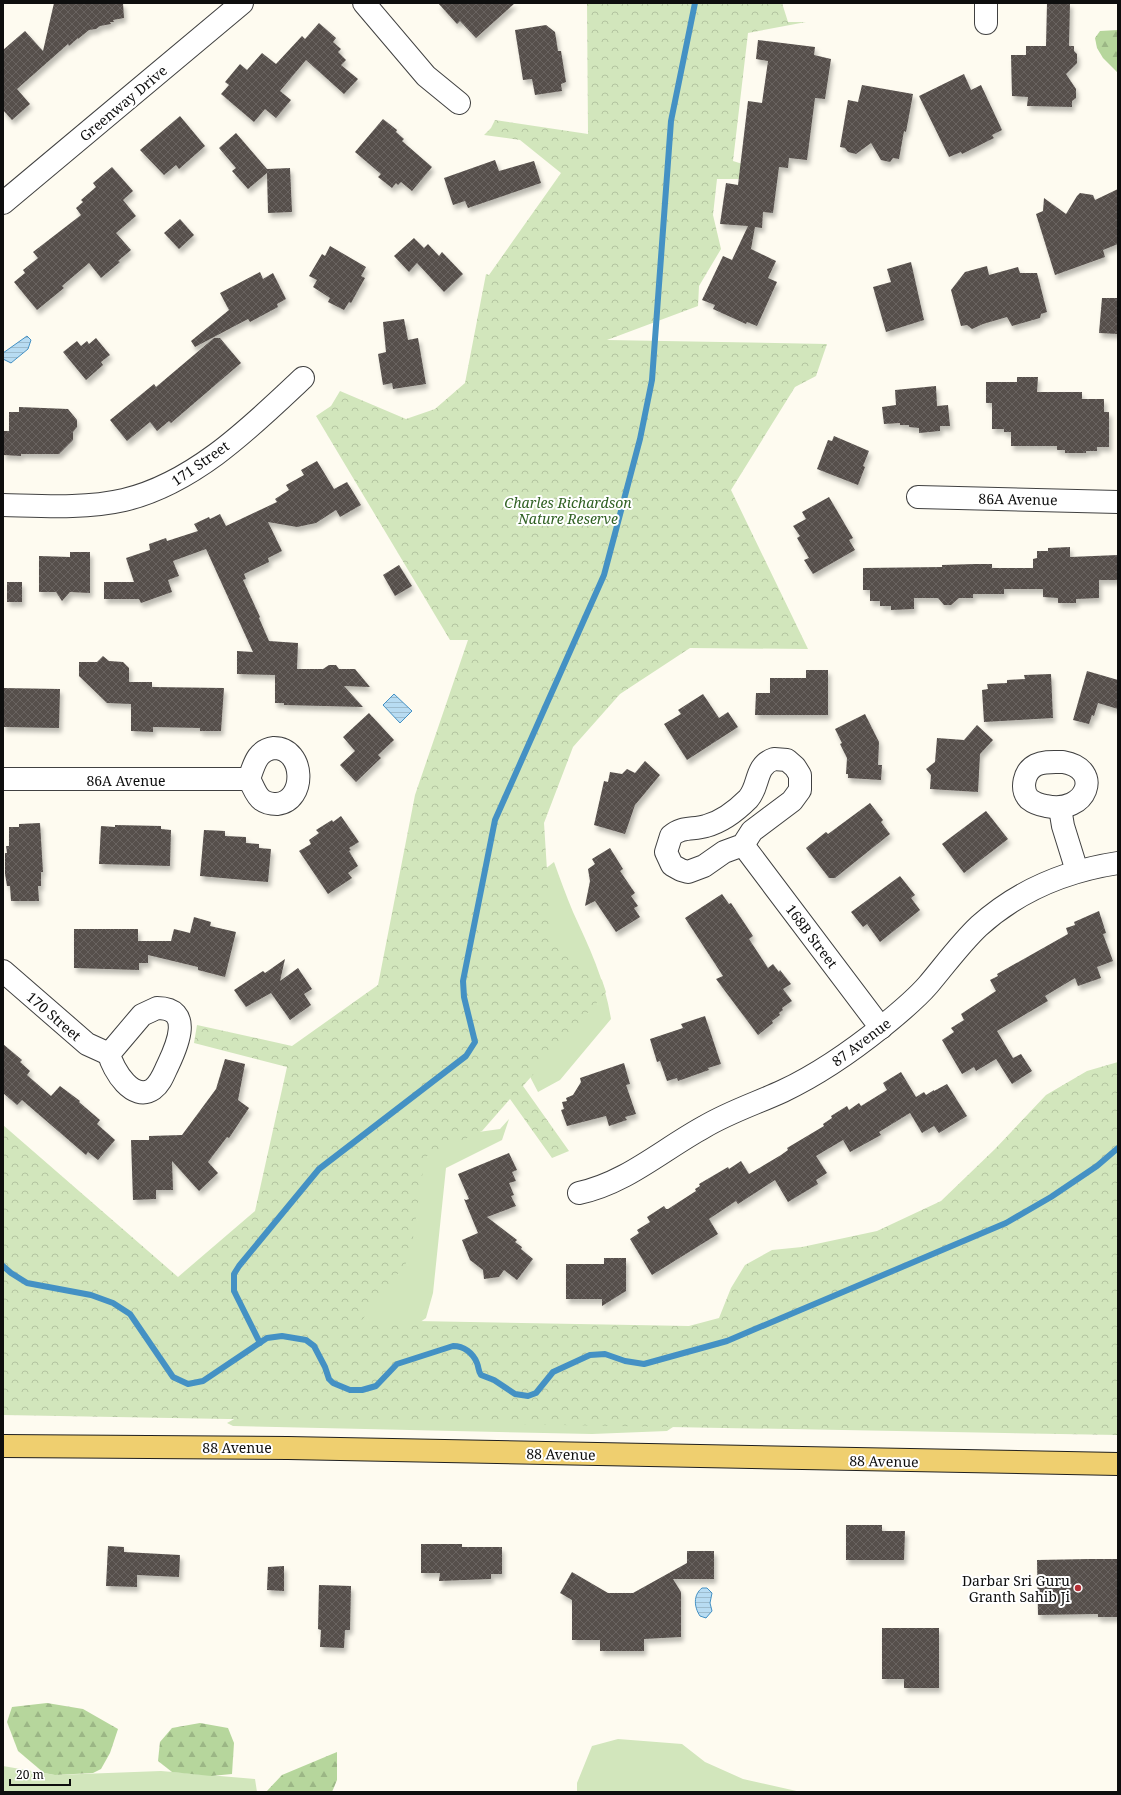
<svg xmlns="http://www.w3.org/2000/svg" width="1121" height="1795" viewBox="0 0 1121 1795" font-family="'Noto Serif',serif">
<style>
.grass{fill:#d2e6bc}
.forest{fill:url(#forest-firs)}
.park{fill:url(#park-crowns)}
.water{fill:url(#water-rules);stroke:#4491c4}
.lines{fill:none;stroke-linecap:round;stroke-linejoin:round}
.stream{stroke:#4491c4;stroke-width:6}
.building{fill:url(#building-cross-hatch);filter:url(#shadow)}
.minor-casing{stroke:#414141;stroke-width:24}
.major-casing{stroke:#1f1f1f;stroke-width:24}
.minor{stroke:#fff;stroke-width:22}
.major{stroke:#efcf6f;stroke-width:22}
.poi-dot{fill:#b43036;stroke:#fff;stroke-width:1.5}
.labels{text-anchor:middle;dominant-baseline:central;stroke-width:4;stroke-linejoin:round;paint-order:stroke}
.street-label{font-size:14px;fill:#0e0e0e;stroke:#fff}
.park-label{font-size:14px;font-style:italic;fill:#306123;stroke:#fff}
.poi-label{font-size:14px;fill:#0e0e0e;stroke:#fff;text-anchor:end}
</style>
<defs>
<pattern id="forest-firs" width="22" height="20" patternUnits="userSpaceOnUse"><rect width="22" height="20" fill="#b6d69c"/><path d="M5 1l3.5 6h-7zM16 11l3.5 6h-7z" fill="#9bb685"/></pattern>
<pattern id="park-crowns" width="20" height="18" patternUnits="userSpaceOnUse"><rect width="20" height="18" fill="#d2e6bc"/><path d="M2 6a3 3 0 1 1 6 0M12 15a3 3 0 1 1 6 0" fill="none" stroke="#b3c4a0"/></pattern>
<pattern id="water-rules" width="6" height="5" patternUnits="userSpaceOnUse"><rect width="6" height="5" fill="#b8dcf2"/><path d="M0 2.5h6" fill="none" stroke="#9dbcce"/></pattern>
<pattern id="building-cross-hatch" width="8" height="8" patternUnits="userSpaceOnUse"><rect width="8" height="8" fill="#564f4b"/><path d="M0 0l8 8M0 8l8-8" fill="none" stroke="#696461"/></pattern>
<filter id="shadow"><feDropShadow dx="2.5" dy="4.5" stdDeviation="2" flood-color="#0004"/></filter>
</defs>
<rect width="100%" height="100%" fill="#fefbf0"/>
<g class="grass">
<path d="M 554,862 C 560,879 566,895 573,912 C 589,947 605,980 611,1019 L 560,1080 L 538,1092 L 526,1069 L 530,881 Z"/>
<path d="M 509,1119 L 502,1140 L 446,1168 L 433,1293 L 426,1318 L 416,1325 L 354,1333 L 356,1149 L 500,1129 Z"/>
<path d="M 238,1417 L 682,1421 L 667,1431 L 592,1434 L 233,1426 L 227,1423 Z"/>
<path d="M 618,1739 L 682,1744 L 705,1762 L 743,1779 L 801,1792 L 577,1792 L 577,1783 L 592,1746 Z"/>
<path d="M 3,1766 L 55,1775 L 161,1771 L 255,1779 L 257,1792 L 3,1792 Z"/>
</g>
<g class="forest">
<path d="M 1118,30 L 1118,73 L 1103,58 L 1097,48 L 1095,38 L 1100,31 Z"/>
<path d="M 47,1703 L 83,1709 L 118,1729 L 110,1753 L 101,1769 L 93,1773 L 55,1775 L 44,1773 L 18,1751 L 7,1722 L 12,1707 Z"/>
<path d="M 200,1723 L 228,1728 L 234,1743 L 232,1774 L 211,1776 L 172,1772 L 158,1761 L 160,1742 L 172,1728 Z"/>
<path d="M 337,1752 L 337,1780 L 332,1792 L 266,1792 L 282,1775 Z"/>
</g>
<path class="park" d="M 587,3 L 782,3 L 788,22 L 806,22 L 748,33 L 733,161 L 749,166 L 747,179 L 717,179 L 713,215 L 721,249 L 699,286 L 698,306 L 607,340 L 827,344 L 816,376 L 795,387 L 731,490 L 808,649 L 690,648 L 620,694 L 573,747 L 544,823 L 551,933 L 602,980 L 606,992 L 523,1086 L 569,1151 L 552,1158 L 510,1099 L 482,1131 L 425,1157 L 410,1258 L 362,1320 L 689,1326 L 719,1318 L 731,1288 L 745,1265 L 772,1250 L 802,1247 L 877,1231 L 941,1201 L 995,1149 L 1046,1095 L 1087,1071 L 1118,1062 L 1118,1435 L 3,1415 L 3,1125 L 178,1277 L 255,1211 L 287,1067 L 194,1043 L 197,1025 L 292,1046 L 378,985 L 415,795 L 468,640 L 450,640 L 316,416 L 331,406 L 340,391 L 406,419 L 435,409 L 465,383 L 486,274 L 489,275 L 561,173 L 520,140 L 484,135 L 491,128 L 495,120 L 588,134 Z"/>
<g class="water">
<path d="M 27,336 L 31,340 L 28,349 L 11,363 L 3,359 L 3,353 Z"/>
<path d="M 394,694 L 412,711 L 400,723 L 383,705 Z"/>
<path d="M 702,1588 L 707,1588 L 712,1593 L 710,1603 L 712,1611 L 706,1618 L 700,1616 C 694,1607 693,1595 702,1588 Z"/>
</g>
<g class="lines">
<g class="stream">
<path d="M 3,1266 L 11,1273 L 27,1283 L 91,1295 L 113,1303 L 130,1314 L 173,1377 L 188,1384 L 203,1381 L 267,1338 L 282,1336 L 306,1340 L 314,1346 L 325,1367 L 329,1379 L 333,1383 L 350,1390 L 362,1390 L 376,1386 L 397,1364 L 453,1346 C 464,1346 473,1353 477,1363 C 479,1368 478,1371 481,1375 L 494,1380 L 515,1394 L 528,1396 L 536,1393 L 553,1372 L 590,1355 L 605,1354 L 625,1361 L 644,1364 L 727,1341 L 1006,1223 L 1051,1197 L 1097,1166 L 1118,1148"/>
<path d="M 260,1343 L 234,1291 L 234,1274 L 239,1266 L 319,1169 L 466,1056 L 475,1042 L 464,997 L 463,981 L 495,820 L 604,575 L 640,439 L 652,380 L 671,121 L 695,3"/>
</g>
</g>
<g class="building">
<path d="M 54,3 L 123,3 L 124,18 L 113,20 L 114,22 L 110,22 L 111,24 L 100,26 L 96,29 L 89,30 L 78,39 L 78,38 L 69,46 L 68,44 L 17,89 L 30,104 L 12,120 L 3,110 L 3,50 L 25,31 L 43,51 Z"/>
<path d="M 438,3 L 515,3 L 476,38 L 460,21 L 457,24 Z"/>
<path d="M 1047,3 L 1070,3 L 1069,46 L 1074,46 L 1074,51 L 1077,54 L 1077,63 L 1066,74 L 1076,89 L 1076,98 L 1072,101 L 1072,107 L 1027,106 L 1028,97 L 1012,96 L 1011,55 L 1026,55 L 1026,46 L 1046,46 Z"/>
<path d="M 319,23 L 336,38 L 333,42 L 341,49 L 338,52 L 346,60 L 341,65 L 358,79 L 344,94 L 306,60 L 280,91 L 291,100 L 276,118 L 265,109 L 254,122 L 221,94 L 229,85 L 225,82 L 240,64 L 247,70 L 262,53 L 276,64 L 302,36 L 305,39 Z"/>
<path d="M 546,25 L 555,32 L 558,51 L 561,51 L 566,82 L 561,84 L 562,91 L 535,95 L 532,79 L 523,80 L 515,30 Z"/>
<path d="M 758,40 L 815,47 L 814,55 L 831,59 L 825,99 L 815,98 L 807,160 L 789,158 L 788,168 L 779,167 L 773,213 L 763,212 L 762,228 L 755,227 L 751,249 L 776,261 L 768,278 L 777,282 L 757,326 L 747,322 L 746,324 L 713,309 L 715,305 L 702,300 L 723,256 L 732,260 L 748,226 L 720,224 L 726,183 L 738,185 L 748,101 L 762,103 L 768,61 L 756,59 Z"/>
<path d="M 964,74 L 971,90 L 981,85 L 1002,130 L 992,135 L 994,138 L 962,154 L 961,152 L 949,157 L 919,96 Z"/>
<path d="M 862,85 L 913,94 L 906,132 L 904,131 L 899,159 L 893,158 L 890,162 L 881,160 L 871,143 L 856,154 L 848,152 L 845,148 L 840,147 L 848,100 L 858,102 Z"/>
<path d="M 180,116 L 205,146 L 179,169 L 176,165 L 164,175 L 140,150 Z"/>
<path d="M 383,119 L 397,130 L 396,132 L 404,139 L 402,141 L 432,167 L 412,191 L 401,182 L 398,185 L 396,183 L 392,188 L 378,177 L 381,174 L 355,152 Z"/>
<path d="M 236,133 L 267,169 L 290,168 L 292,212 L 268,213 L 267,173 L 248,189 L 232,171 L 236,168 L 219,148 Z"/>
<path d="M 495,160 L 499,171 L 534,161 L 541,183 L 468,208 L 465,201 L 453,205 L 444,178 Z"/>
<path d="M 112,167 L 133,191 L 123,200 L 136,216 L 116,233 L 131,250 L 118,261 L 120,262 L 101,278 L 89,263 L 62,286 L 64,288 L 37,310 L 14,282 L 25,273 L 23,270 L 38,258 L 33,252 L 81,215 L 76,208 L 83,202 L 81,200 L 96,187 L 93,183 Z"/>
<path d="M 1118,189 L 1118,244 L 1103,250 L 1105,257 L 1055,275 L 1036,214 L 1043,211 L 1044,198 L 1066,214 L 1077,196 L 1080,193 L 1093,195 L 1095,200 Z"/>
<path d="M 180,219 L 194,235 L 179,249 L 164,233 Z"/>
<path d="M 414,238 L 424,248 L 428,244 L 439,256 L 442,252 L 463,274 L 444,292 L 417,263 L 409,272 L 394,256 Z"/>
<path d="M 330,246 L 366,267 L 361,276 L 365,278 L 351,303 L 349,302 L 344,310 L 328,302 L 330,298 L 313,287 L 317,280 L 309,276 L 322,254 L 325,256 Z"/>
<path d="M 911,262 L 924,320 L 886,332 L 873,287 L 891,282 L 887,269 Z"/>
<path d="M 987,266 L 989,275 L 1018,267 L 1020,273 L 1037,273 L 1047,312 L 1041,314 L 1040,318 L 1012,326 L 1007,317 L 983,324 L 972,329 L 967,325 L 961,326 L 951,290 L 965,272 Z"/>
<path d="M 260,272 L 263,279 L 273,273 L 286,299 L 277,304 L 278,307 L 250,322 L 248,319 L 195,347 L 191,341 L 229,310 L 220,293 Z"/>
<path d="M 1102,298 L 1118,298 L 1118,334 L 1099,333 Z"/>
<path d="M 404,319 L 408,340 L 418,338 L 426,384 L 393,389 L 392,383 L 383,385 L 378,354 L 386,352 L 383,322 Z"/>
<path d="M 96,338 L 110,355 L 101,362 L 103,365 L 86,380 L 63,352 L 77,341 L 81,346 L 87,341 L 89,344 Z"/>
<path d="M 214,338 L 220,338 L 241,363 L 171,423 L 169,421 L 157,431 L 150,422 L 127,441 L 110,420 L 154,384 L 156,387 Z"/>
<path d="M 1017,377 L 1038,377 L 1037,392 L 1082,392 L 1082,399 L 1104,399 L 1104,412 L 1109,412 L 1109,447 L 1097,447 L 1097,451 L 1086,451 L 1086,453 L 1065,453 L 1065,450 L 1057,450 L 1057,446 L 1011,446 L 1011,432 L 1004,432 L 1004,429 L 992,429 L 992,403 L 986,403 L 986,382 L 1017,382 Z"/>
<path d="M 936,386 L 937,406 L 948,405 L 950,426 L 940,426 L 940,431 L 919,433 L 919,428 L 909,427 L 909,425 L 900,425 L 900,423 L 884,424 L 882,407 L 896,405 L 895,390 Z"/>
<path d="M 19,407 L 68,409 L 77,420 L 77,427 L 73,432 L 73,440 L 59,454 L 21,454 L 21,456 L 3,455 L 3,431 L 9,431 L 9,412 L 19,412 Z"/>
<path d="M 834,436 L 869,451 L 863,466 L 865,467 L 858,485 L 817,469 L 828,440 L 832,441 Z"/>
<path d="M 317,461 L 334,489 L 347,482 L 361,505 L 340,517 L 336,510 L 316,523 L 297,527 L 268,522 L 282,551 L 268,558 L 269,562 L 244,574 L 246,579 L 243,580 L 260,617 L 259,618 L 269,641 L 298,643 L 297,669 L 323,669 L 329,665 L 336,665 L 339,669 L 355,669 L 370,687 L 344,686 L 363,707 L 284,705 L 284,703 L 275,703 L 275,675 L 237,674 L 237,651 L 253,652 L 206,549 L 173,561 L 179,576 L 168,580 L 172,592 L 141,603 L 139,599 L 104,599 L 104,582 L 134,582 L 126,558 L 150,550 L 149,544 L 166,538 L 167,541 L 198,531 L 194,524 L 209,517 L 210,519 L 220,514 L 226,526 L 277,502 L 275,499 L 289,490 L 286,485 L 304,475 L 301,470 Z"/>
<path d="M 829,497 L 853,538 L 849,540 L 855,550 L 813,574 L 804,560 L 809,558 L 797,538 L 800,536 L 793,526 L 806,519 L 802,512 Z"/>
<path d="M 1070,547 L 1070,557 L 1118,555 L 1118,580 L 1099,580 L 1099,598 L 1076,599 L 1076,603 L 1058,603 L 1058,598 L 1043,597 L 1043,589 L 1004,589 L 1004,594 L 973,594 L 973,598 L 959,598 L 951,605 L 944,605 L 938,598 L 914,598 L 914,609 L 891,610 L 891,606 L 880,606 L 880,601 L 870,601 L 870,590 L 863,590 L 863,568 L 942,567 L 942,565 L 975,564 L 992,564 L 992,568 L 1033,568 L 1033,559 L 1037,558 L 1037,551 L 1048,551 L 1048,548 Z"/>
<path d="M 70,552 L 90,552 L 90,593 L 70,592 L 62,601 L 56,592 L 39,592 L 39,556 L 70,557 Z"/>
<path d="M 399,565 L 412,586 L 395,596 L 383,575 Z"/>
<rect x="7" y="582" width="15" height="20"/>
<path d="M 103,656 L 109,661 L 123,662 L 129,668 L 129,682 L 152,682 L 152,687 L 224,688 L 221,731 L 200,731 L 200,728 L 153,727 L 153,732 L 131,731 L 131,704 L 107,703 L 79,676 L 79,662 L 97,662 Z"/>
<path d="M 806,670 L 828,670 L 828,715 L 755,715 L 756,693 L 770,693 L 770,678 L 806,678 Z"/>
<path d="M 1087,671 L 1118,680 L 1118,709 L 1098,703 L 1094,716 L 1092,715 L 1089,724 L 1073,720 Z"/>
<path d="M 1051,674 L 1053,718 L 984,722 L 982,690 L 988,689 L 987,684 L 1007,683 L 1007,680 L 1025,679 L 1024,675 Z"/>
<path d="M 3,688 L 60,689 L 59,728 L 3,727 Z"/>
<path d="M 703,694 L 719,718 L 728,712 L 738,727 L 687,760 L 664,724 L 681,714 L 678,710 Z"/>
<path d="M 369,713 L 394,740 L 378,755 L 381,758 L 356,782 L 340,765 L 355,751 L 343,737 Z"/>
<path d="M 865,714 L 879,742 L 878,765 L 882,765 L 881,780 L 848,778 L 848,774 L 846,774 L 847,758 L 840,744 L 842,743 L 835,729 Z"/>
<path d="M 977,725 L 993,740 L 980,754 L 978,792 L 930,789 L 931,775 L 926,769 L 935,762 L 937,738 L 964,740 Z"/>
<path d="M 645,761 L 660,775 L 635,805 L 625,834 L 594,825 L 604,781 L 608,782 L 610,772 L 622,774 L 627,769 L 635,773 Z"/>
<path d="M 870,803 L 883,820 L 881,822 L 890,834 L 835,878 L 829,878 L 806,848 L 826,832 L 828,834 Z"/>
<path d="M 986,811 L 1008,839 L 964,873 L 942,844 Z"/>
<path d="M 341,816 L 359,842 L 349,848 L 351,850 L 349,851 L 358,866 L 348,873 L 352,878 L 328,894 L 299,851 L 311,844 L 309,840 L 319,833 L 316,830 L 332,820 L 333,822 Z"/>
<path d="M 40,823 L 43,872 L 41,872 L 41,886 L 38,886 L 39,901 L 11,901 L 10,886 L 7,886 L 5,874 L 5,853 L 7,853 L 6,846 L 9,846 L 9,827 L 19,827 L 19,824 Z"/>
<path d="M 115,825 L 161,826 L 161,829 L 171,830 L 170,866 L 99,864 L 101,826 L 115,827 Z"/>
<path d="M 204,830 L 225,831 L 225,836 L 246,837 L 246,843 L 259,844 L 259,848 L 271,849 L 268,882 L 200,876 Z"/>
<path d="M 610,848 L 623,869 L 620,871 L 635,893 L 631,896 L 638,906 L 634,908 L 640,917 L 616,932 L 595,901 L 585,906 L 590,881 L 588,869 L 595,864 L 592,859 Z"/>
<path d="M 900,876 L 915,895 L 911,898 L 920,910 L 880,942 L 867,924 L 863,927 L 851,912 Z"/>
<path d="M 722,894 L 729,904 L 731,903 L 753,936 L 749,939 L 768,968 L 773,964 L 779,972 L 780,970 L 791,984 L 783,989 L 792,1001 L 782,1008 L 783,1010 L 779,1013 L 780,1015 L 772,1021 L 773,1023 L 758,1035 L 716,979 L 723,976 L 685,918 Z"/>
<path d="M 1099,911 L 1106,933 L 1103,934 L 1113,961 L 1097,967 L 1101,978 L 1078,986 L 1075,978 L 1045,996 L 1048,1001 L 997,1031 L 1013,1058 L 1021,1054 L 1032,1071 L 1012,1084 L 996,1059 L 976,1071 L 974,1067 L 962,1074 L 942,1040 L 954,1032 L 951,1028 L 964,1020 L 961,1014 L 996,991 L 990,980 L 998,976 L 997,974 L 1068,934 L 1066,928 L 1075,925 L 1074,922 Z"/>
<path d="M 194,917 L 211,922 L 210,926 L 236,932 L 225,977 L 198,970 L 198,967 L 148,955 L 148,963 L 139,963 L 139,970 L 74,968 L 74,929 L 138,929 L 138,941 L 171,941 L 174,929 L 190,933 Z"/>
<path d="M 285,959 L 280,981 L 298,968 L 312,989 L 304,994 L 311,1005 L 290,1020 L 271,993 L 246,1007 L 234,990 L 263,971 L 265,973 Z"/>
<path d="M 705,1016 L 721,1064 L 708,1068 L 709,1070 L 678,1081 L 677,1078 L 667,1081 L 660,1061 L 657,1062 L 650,1039 L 683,1028 L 681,1024 Z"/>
<path d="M 3,1044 L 22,1060 L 20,1062 L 30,1071 L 27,1075 L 51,1096 L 60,1086 L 80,1101 L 79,1102 L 100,1120 L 97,1124 L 115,1140 L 98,1160 L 88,1152 L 86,1155 L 22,1100 L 17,1105 L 3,1093 Z"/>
<path d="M 225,1059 L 245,1064 L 238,1100 L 249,1108 L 229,1138 L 227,1137 L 208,1162 L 218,1173 L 199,1191 L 172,1161 L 173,1190 L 156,1190 L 156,1199 L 133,1200 L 131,1140 L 149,1140 L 149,1136 L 182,1135 L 216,1089 Z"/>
<path d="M 624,1063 L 630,1084 L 626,1085 L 636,1114 L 625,1117 L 627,1120 L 609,1126 L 606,1116 L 567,1126 L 561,1110 L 564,1109 L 562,1102 L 567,1101 L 566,1098 L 573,1095 L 581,1082 L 580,1078 Z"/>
<path d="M 901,1072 L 916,1097 L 924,1092 L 926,1095 L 934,1090 L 934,1091 L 947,1084 L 967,1116 L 939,1133 L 934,1126 L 922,1133 L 910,1113 L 879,1132 L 881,1135 L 850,1152 L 843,1140 L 816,1156 L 827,1173 L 816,1180 L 818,1184 L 788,1202 L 775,1180 L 738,1204 L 736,1201 L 709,1219 L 718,1234 L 652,1275 L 630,1239 L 639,1233 L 637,1230 L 650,1222 L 647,1217 L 664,1206 L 666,1209 L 668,1209 L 696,1191 L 695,1189 L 700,1186 L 699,1184 L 728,1167 L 729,1169 L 741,1161 L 749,1174 L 781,1155 L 788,1150 L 787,1148 L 824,1126 L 823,1124 L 832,1118 L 831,1116 L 847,1106 L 849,1110 L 859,1103 L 861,1106 L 887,1090 L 883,1083 Z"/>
<path d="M 509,1153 L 517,1170 L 512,1172 L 516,1181 L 509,1183 L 514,1195 L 511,1196 L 516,1206 L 487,1217 L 517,1240 L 515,1242 L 522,1247 L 521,1249 L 533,1259 L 517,1280 L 504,1270 L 499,1277 L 484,1279 L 483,1270 L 470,1260 L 462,1240 L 478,1233 L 464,1199 L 466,1200 L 469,1199 L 458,1174 Z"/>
<path d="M 604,1258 L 626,1258 L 626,1291 L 602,1306 L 602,1299 L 566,1299 L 566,1264 L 604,1264 Z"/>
<path d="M 846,1525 L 882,1525 L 882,1531 L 905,1531 L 904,1560 L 846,1560 Z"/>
<path d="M 421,1544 L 462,1544 L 462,1547 L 502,1547 L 502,1574 L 491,1574 L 491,1579 L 439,1581 L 440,1573 L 421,1573 Z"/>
<path d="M 108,1546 L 124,1547 L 124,1552 L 180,1555 L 179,1577 L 137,1575 L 137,1587 L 106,1586 Z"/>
<path d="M 687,1551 L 714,1551 L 714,1579 L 673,1579 L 681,1592 L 681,1637 L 644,1639 L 644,1651 L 600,1651 L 600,1640 L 572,1640 L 572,1600 L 560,1593 L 572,1572 L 608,1593 L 633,1593 L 687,1563 Z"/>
<path d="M 1089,1559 L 1118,1559 L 1118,1617 L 1098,1617 L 1098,1614 L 1038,1615 L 1037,1560 Z"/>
<path d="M 284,1566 L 284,1591 L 267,1590 L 268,1567 Z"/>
<path d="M 319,1585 L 351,1586 L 350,1630 L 345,1630 L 344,1648 L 320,1647 L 321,1630 L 318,1629 Z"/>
<path d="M 882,1628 L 939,1628 L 939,1688 L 904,1688 L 904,1679 L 882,1679 Z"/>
</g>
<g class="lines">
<g class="minor-casing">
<g id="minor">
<path d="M 364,3 L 426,76 L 459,103"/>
<path d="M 986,3 L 986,23"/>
<path d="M 3,203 L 242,3"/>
<path d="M 918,497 L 1118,502"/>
<path d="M 3,505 C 43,506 85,509 124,500 C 195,483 252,426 303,378"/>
<path d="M 274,748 C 305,748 307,801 277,804 C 272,804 266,803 262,800 C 256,796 253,786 249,779 C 254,765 257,750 274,748 Z"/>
<path d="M 774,759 L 787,760 L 795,767 L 800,775 L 800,790 L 792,801 L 752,831 L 743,845 L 724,852 L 704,866 L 688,872 L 681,870 L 672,865 L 666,852 L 671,836 C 682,826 693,830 706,826 C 721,822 737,810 748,799 C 760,786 754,766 774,759 Z"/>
<path d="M 1063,762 C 1104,769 1087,815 1046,806 C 1040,805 1034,803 1029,799 C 1020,789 1024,771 1036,765 C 1044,761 1054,762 1063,762 Z"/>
<path d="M 3,779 L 249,779"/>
<path d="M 1060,808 L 1063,826 L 1077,871"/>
<path d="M 743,845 L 881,1028"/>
<path d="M 3,971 L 87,1044 L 109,1054"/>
<path d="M 157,1008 C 194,1008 177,1046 168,1065 C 164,1073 161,1083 153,1089 C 133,1103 113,1070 109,1054 L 142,1015 Z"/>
<path d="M 579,1193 C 626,1183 662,1150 704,1127 C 729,1112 757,1103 783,1091 C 819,1074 852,1051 883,1026 C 899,1013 915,1000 928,985 C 945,965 960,944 979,926 C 1019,890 1065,871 1118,863"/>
</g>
</g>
<g class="major-casing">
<path id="major" d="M 3,1446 L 288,1448 L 1118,1464"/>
</g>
<use href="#minor" class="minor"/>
<use href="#major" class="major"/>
</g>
<circle class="poi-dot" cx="1078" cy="1588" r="4"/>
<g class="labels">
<g class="street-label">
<text transform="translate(123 103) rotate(-40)">Greenway Drive</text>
<text transform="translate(200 463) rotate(-35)">171 Street</text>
<text transform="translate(1018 499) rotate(1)">86A Avenue</text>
<text x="126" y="780">86A Avenue</text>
<text transform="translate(812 936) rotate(53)">168B Street</text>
<text transform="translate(54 1016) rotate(41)">170 Street</text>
<text transform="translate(861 1042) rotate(-37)">87 Avenue</text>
<text x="237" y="1447">88 Avenue</text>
<text transform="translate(561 1454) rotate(1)">88 Avenue</text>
<text transform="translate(884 1461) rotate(1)">88 Avenue</text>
</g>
<g class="park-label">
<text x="568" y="502">Charles Richardson<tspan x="568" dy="16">Nature Reserve</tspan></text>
</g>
<g class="poi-label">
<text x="1070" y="1580">Darbar Sri Guru<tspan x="1070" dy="16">Granth Sahib Ji</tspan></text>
</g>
</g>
<rect width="1121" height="1795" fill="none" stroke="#0e0e0e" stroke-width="8"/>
<path d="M10 1779v6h60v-6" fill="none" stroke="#0e0e0e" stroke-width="2"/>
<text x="16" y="1779" font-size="12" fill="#0e0e0e" stroke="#ffffff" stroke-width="3" paint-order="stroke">20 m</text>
</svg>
